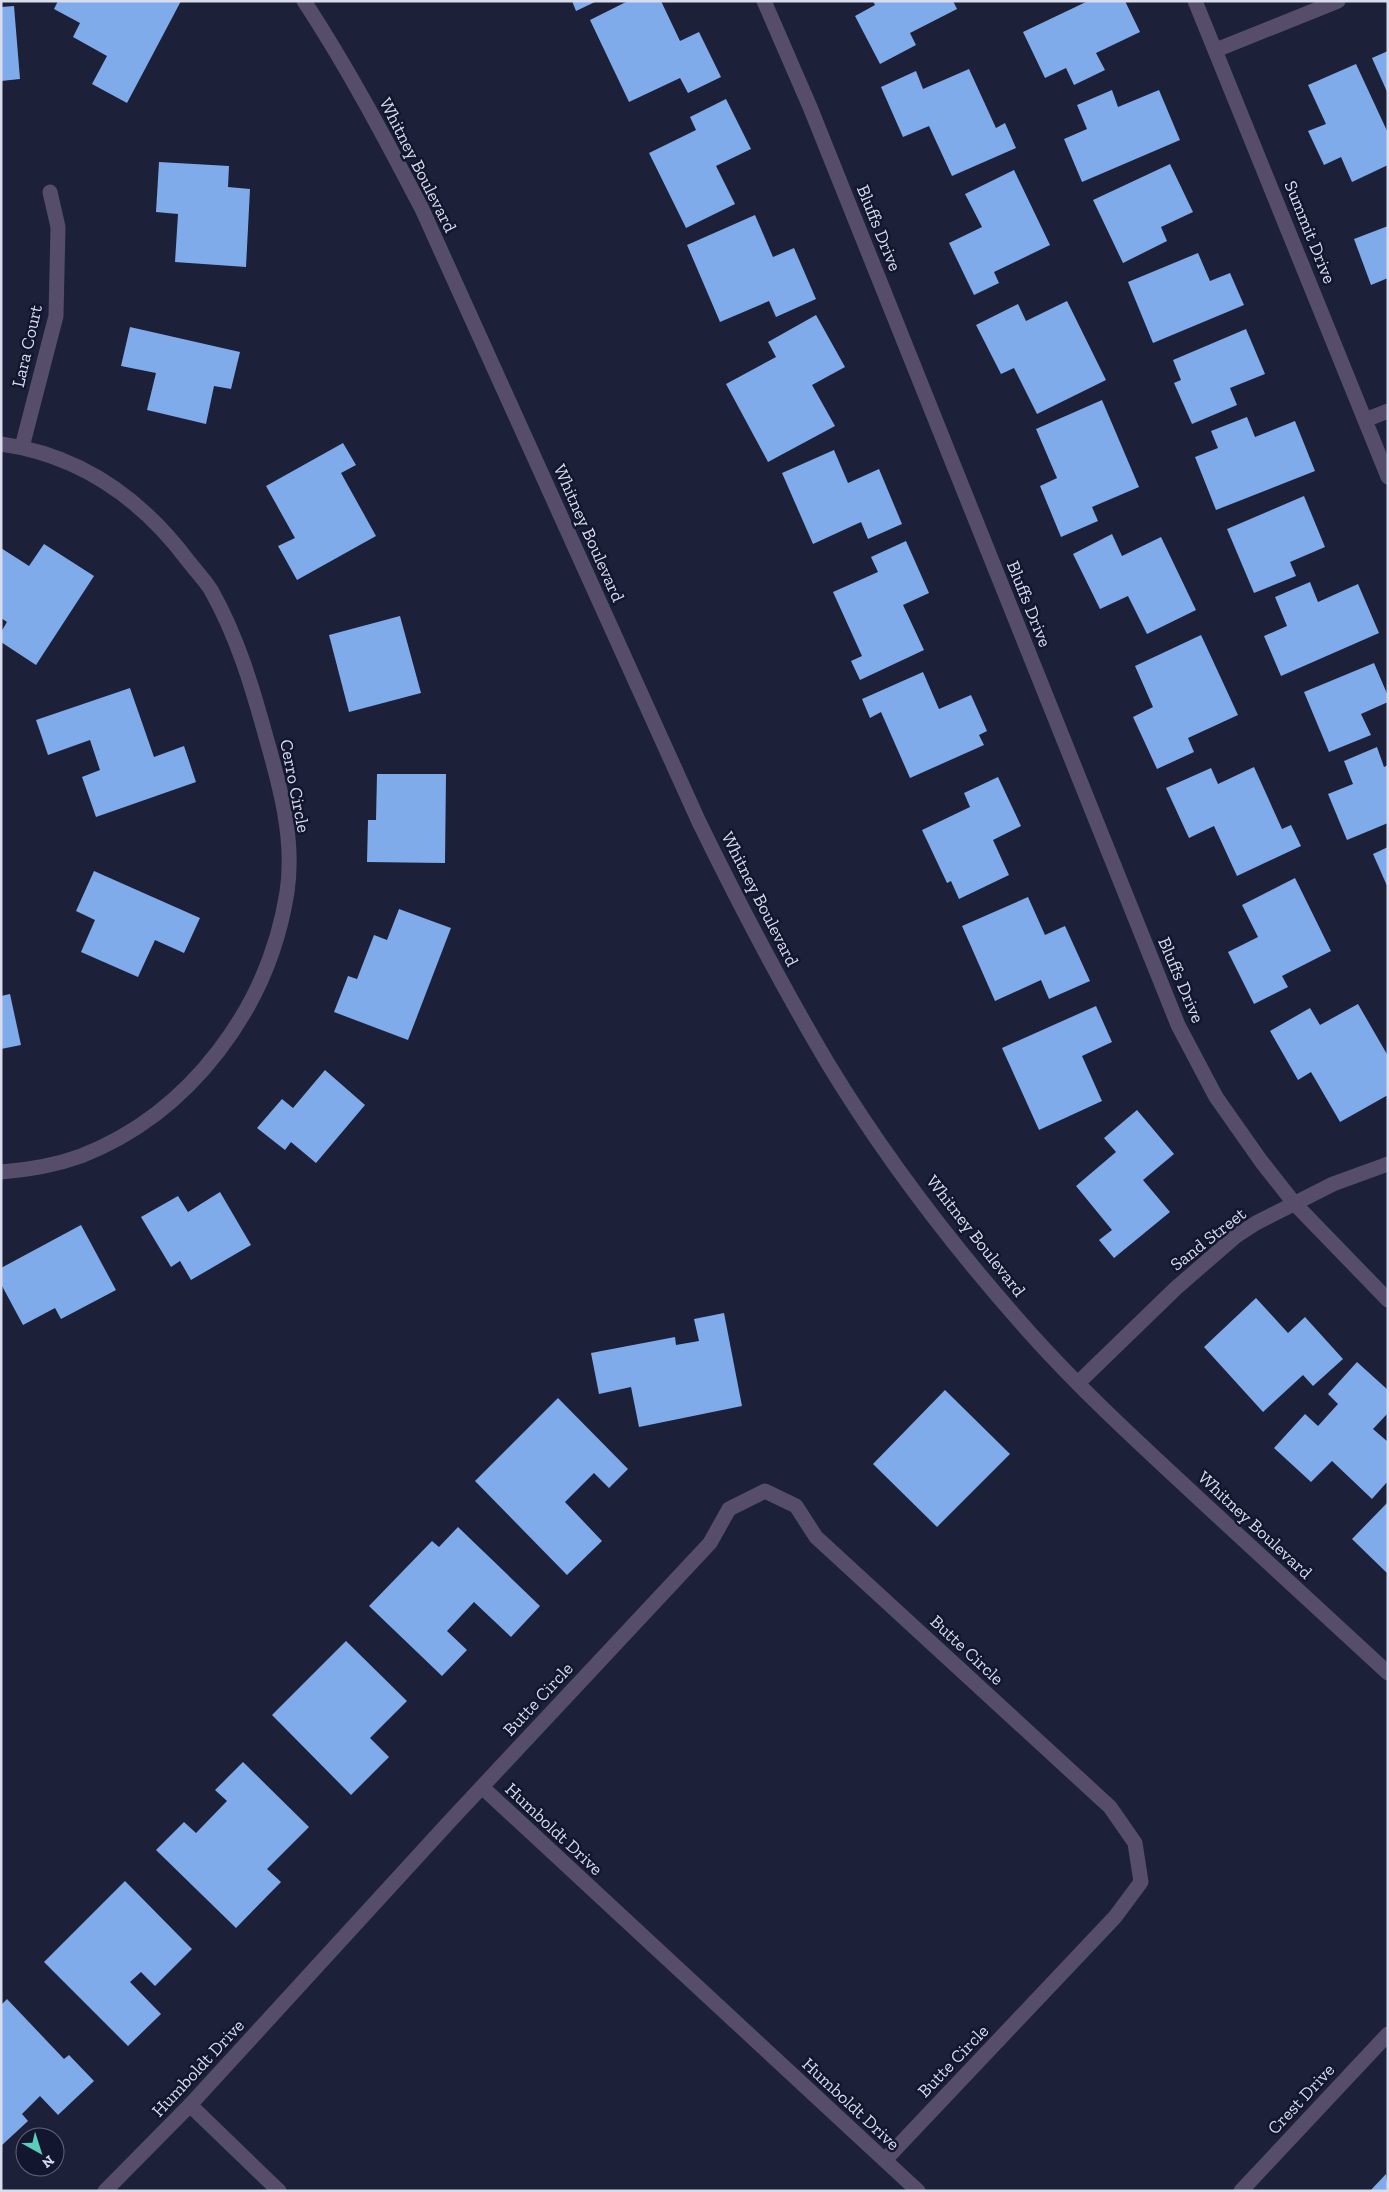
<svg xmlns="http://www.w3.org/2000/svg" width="1389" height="2192" viewBox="0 0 1389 2192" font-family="'Zilla Slab',serif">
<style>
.building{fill:#80abea}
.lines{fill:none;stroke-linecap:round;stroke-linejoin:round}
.minor{stroke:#554d6a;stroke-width:15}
.tertiary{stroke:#554d6a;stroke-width:15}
.labels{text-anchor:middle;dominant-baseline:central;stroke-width:5;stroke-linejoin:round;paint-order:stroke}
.street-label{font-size:18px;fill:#d8dced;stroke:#13162f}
</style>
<rect width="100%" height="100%" fill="#1c2039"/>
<g class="building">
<path d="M 58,1 L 181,1 L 127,103 L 92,84 L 107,56 L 73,37 L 80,23 L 54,9 Z"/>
<path d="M 572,1 L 597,1 L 576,11 Z"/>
<path d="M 628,1 L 661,1 L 680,41 L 699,32 L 721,77 L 688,93 L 680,78 L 629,102 L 590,20 Z"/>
<path d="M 873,1 L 953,1 L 957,9 L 910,33 L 916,45 L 880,64 L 855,16 L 875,5 Z"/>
<path d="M 1088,1 L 1125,1 L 1140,32 L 1096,53 L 1105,70 L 1074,85 L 1066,68 L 1045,78 L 1023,32 Z"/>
<path d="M 14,6 L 20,79 L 1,81 L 1,7 Z"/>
<path d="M 1388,51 L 1388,94 L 1372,58 Z"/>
<path d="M 1356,64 L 1388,133 L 1388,165 L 1352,182 L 1341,157 L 1324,165 L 1308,131 L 1326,124 L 1308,85 Z"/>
<path d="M 969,69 L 996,128 L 1005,123 L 1016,148 L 952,176 L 929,126 L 903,137 L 881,87 L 916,71 L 923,89 Z"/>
<path d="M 1112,90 L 1118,107 L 1159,90 L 1180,140 L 1082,182 L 1064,139 L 1087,129 L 1077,105 Z"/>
<path d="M 726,99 L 751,149 L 716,166 L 735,204 L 686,228 L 649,153 L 696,130 L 690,117 Z"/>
<path d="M 159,162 L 229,166 L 228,187 L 250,189 L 246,267 L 175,262 L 178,214 L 156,212 Z"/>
<path d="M 1170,164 L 1193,212 L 1161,227 L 1167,241 L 1123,263 L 1093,200 Z"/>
<path d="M 1014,170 L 1050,245 L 994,272 L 999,283 L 974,295 L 949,243 L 982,227 L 965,194 Z"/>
<path d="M 755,215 L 773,257 L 794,248 L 816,299 L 776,317 L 769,301 L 720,322 L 687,245 Z"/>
<path d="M 1388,226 L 1388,278 L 1371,285 L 1354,239 Z"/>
<path d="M 1198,253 L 1210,281 L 1230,273 L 1244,305 L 1153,343 L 1128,282 Z"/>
<path d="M 1067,301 L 1106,380 L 1037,414 L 1014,368 L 1001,374 L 976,325 L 1018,304 L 1026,321 Z"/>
<path d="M 816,315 L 845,367 L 812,385 L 835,426 L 768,462 L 726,384 L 776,357 L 768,342 Z"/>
<path d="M 130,327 L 240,352 L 231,389 L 214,386 L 206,424 L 147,410 L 156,373 L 121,366 Z"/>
<path d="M 1246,329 L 1265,374 L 1230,388 L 1237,405 L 1192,424 L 1174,383 L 1181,380 L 1173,360 Z"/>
<path d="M 1102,400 L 1139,487 L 1092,507 L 1098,521 L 1061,537 L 1040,486 L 1057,478 L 1036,429 Z"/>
<path d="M 1247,417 L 1255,437 L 1295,421 L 1315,471 L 1216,510 L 1195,457 L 1218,448 L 1211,431 Z"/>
<path d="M 343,443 L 356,465 L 341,473 L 376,536 L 297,580 L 278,546 L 295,538 L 266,486 Z"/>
<path d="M 834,450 L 848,483 L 879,469 L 902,524 L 868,539 L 861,522 L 813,544 L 782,473 Z"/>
<path d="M 1304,496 L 1325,547 L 1290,562 L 1296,576 L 1254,593 L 1227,529 Z"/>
<path d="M 1112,534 L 1122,556 L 1161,537 L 1196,610 L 1147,634 L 1128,596 L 1100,609 L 1073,554 Z"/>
<path d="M 906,541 L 929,593 L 903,605 L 924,650 L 860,680 L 851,661 L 862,656 L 833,592 L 878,572 L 871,557 Z"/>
<path d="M 44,544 L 94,576 L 36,665 L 1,642 L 1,632 L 7,622 L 1,618 L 1,548 L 29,566 Z"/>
<path d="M 1310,582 L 1318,602 L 1358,584 L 1379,633 L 1281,676 L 1264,636 L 1287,626 L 1275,597 Z"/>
<path d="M 400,616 L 421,693 L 349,712 L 329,635 Z"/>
<path d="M 1201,635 L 1238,715 L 1188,738 L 1194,752 L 1157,769 L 1133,717 L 1153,707 L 1135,666 Z"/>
<path d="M 1374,663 L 1388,696 L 1388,702 L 1361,714 L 1371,735 L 1329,752 L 1304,692 Z"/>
<path d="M 923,672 L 939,709 L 971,695 L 987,731 L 979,735 L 984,745 L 910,778 L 881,712 L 870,718 L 862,699 Z"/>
<path d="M 130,688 L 154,757 L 184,746 L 196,782 L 96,817 L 82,777 L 100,770 L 90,740 L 48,755 L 36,720 Z"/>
<path d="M 1377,747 L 1384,767 L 1388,765 L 1388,823 L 1347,840 L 1328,794 L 1353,784 L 1344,761 Z"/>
<path d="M 1254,767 L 1282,829 L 1291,825 L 1301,846 L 1237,876 L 1214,826 L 1189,838 L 1166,788 L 1211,768 L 1218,784 Z"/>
<path d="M 377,774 L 446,774 L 445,863 L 367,862 L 368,820 L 376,820 Z"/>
<path d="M 998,777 L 1021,826 L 993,840 L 1009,875 L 959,899 L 951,881 L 947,883 L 922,830 L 970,807 L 964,793 Z"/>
<path d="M 1388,847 L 1388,888 L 1373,854 Z"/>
<path d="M 94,871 L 200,918 L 184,953 L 155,940 L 138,977 L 81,952 L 95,920 L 76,911 Z"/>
<path d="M 1295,878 L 1331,951 L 1282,976 L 1288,987 L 1254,1004 L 1228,952 L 1258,937 L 1242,905 Z"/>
<path d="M 1028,897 L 1045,935 L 1065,926 L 1090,981 L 1049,999 L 1041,980 L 995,1001 L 962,926 Z"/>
<path d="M 399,909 L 451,928 L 408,1040 L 334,1012 L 348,976 L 357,979 L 374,935 L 387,940 Z"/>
<path d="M 10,994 L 21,1045 L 1,1049 L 1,996 Z"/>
<path d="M 1358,1004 L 1388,1056 L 1388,1095 L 1340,1122 L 1311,1072 L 1298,1080 L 1270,1031 L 1310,1008 L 1320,1025 Z"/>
<path d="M 1096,1006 L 1112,1042 L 1082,1056 L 1102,1101 L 1039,1130 L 1002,1048 Z"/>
<path d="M 325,1070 L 365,1105 L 316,1163 L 291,1142 L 285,1150 L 257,1128 L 282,1099 L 293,1108 Z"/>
<path d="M 1137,1110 L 1174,1154 L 1143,1180 L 1170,1212 L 1114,1258 L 1099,1240 L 1112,1230 L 1076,1186 L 1116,1152 L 1104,1138 Z"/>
<path d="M 220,1192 L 251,1245 L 191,1280 L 180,1261 L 171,1267 L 141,1217 L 178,1196 L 188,1212 Z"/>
<path d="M 81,1225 L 116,1290 L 61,1319 L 55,1308 L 23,1325 L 1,1284 L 1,1268 Z"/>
<path d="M 1256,1298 L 1288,1333 L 1305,1317 L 1343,1359 L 1313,1386 L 1303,1375 L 1263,1412 L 1204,1347 Z"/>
<path d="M 724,1313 L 742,1406 L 639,1427 L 631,1387 L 599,1394 L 591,1353 L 675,1337 L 676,1345 L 699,1341 L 694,1319 Z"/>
<path d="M 1357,1362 L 1388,1390 L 1388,1413 L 1373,1429 L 1388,1442 L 1388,1481 L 1372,1499 L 1332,1461 L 1311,1482 L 1274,1448 L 1305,1414 L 1318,1426 L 1338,1404 L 1328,1394 Z"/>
<path d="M 945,1390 L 1010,1454 L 937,1527 L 873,1464 Z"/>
<path d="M 558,1398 L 628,1469 L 609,1488 L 594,1473 L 565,1502 L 602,1541 L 567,1575 L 475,1481 Z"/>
<path d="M 1388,1502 L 1388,1574 L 1352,1539 Z"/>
<path d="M 458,1527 L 540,1606 L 511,1637 L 474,1602 L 447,1631 L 467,1650 L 442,1676 L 369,1606 L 432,1541 L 439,1547 Z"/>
<path d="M 346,1641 L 407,1701 L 370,1738 L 389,1757 L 351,1795 L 272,1715 Z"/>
<path d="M 243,1762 L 309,1827 L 267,1869 L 281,1882 L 236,1928 L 156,1850 L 184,1822 L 196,1833 L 227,1801 L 215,1790 Z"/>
<path d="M 125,1881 L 192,1949 L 155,1986 L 141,1972 L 130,1982 L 161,2014 L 128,2046 L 44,1962 Z"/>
<path d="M 7,1999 L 64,2059 L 69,2055 L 94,2081 L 58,2115 L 40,2096 L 22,2114 L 28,2121 L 1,2146 L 1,2005 Z"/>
<path d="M 1386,2174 L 1388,2191 L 1370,2191 Z"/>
</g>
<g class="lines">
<g class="minor">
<path d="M 764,1 L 810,107 L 1178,1025 L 1216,1097 L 1261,1161 L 1294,1203 L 1388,1300"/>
<path d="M 1195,1 L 1388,477"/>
<path d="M 1216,50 L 1338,1"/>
<path d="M 1365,420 L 1388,411"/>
<path d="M 1,444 C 80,455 142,499 189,562 C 196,571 205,580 211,590 C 237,636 252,686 266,737 C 280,786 295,840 287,892 C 269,1007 191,1113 81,1156 C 56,1165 27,1170 1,1172"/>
<path d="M 22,447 L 56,316 L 58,227 L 50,192"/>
<path d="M 1078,1383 L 1176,1288 L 1236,1236 L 1256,1223 L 1333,1184 L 1388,1164"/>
<path d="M 482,1787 L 918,2191"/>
<path d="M 190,2105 L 279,2191"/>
<path d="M 105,2191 L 190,2105 L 450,1821 L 710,1543 L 729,1509 L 765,1491 L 796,1506 L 816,1537 L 1110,1807 L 1135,1843 L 1141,1882 L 1115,1917 L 885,2160"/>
</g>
<g class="tertiary">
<path d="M 304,1 C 348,68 385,138 422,209 L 699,822 C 739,904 781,984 827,1062 C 885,1158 955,1249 1030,1333 C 1082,1391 1139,1443 1196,1496 C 1260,1555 1324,1614 1388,1673"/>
<path d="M 1241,2191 L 1388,2034"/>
</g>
</g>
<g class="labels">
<g class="street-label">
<text transform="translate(418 165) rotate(63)">Whitney Boulevard</text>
<text transform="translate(879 228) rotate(68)">Bluffs Drive</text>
<text transform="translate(1310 232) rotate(68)">Summit Drive</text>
<text transform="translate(27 346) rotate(-77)">Lara Court</text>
<text transform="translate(589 533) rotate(66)">Whitney Boulevard</text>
<text transform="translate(1029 604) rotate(68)">Bluffs Drive</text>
<text transform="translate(295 786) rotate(79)">Cerro Circle</text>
<text transform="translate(760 899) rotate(63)">Whitney Boulevard</text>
<text transform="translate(1181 980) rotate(67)">Bluffs Drive</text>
<text transform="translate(976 1236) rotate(52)">Whitney Boulevard</text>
<text transform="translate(1208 1239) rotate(-38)">Sand Street</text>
<text transform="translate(1255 1525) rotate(43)">Whitney Boulevard</text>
<text transform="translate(967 1650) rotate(43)">Butte Circle</text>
<text transform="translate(538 1699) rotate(-47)">Butte Circle</text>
<text transform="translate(554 1829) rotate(43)">Humboldt Drive</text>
<text transform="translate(953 2061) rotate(-46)">Butte Circle</text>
<text transform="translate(198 2068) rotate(-47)">Humboldt Drive</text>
<text transform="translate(1301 2099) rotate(-47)">Crest Drive</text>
<text transform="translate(851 2104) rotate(43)">Humboldt Drive</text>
</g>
</g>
<rect width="1389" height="2192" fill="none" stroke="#d8dced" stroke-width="5"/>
<g transform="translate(40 2152) rotate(141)"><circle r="24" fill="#13162f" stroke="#62657b"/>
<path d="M0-4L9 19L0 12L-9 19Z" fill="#5bcebb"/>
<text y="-8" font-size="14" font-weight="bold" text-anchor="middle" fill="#d8dced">N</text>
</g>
</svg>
